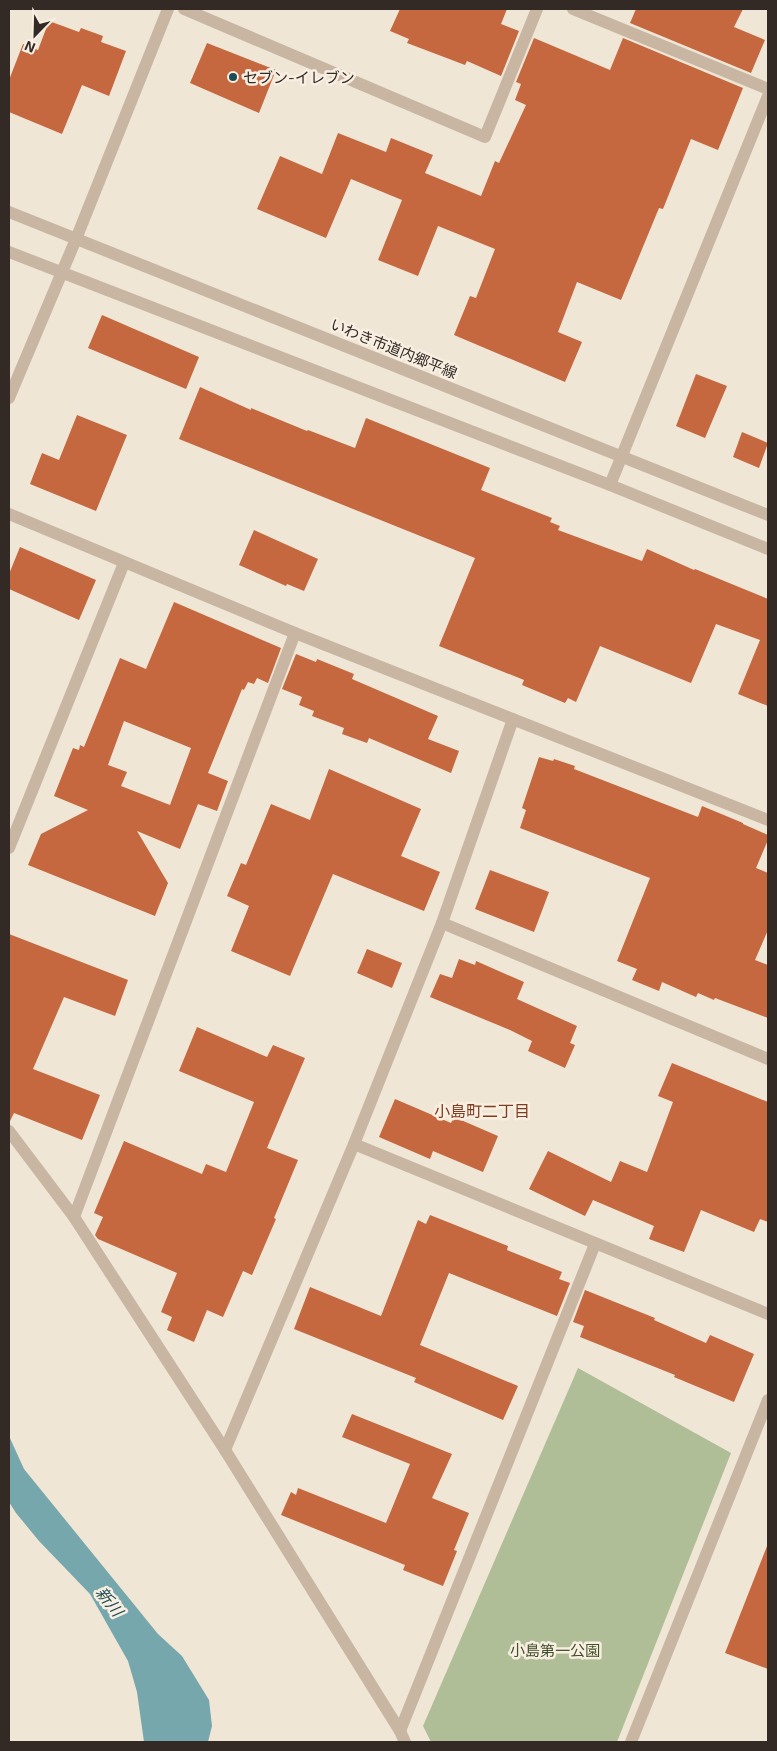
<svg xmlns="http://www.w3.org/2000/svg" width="777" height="1751" viewBox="0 0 777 1751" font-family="'Exo 2','Noto Sans JP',sans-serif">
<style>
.green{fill:#afbe97}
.water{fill:#76a7ad}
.building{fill:#c56840;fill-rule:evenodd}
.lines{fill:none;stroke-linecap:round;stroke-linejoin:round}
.minor{stroke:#c8b6a3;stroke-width:12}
.poi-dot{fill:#1b4c53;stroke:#f8efe2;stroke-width:2}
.labels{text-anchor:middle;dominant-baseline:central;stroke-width:5;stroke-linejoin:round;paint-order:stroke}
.poi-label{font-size:15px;fill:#332a25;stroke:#f8efe2;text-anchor:start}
.street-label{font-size:15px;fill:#332a25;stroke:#f8efe2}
.park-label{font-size:15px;fill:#405029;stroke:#f8efe2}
.neighbourhood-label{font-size:16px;fill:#803c1f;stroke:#f8efe2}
.water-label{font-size:16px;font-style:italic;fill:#1b4c53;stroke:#f8efe2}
</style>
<rect width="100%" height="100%" fill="#f0e6d6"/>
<path class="green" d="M 578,1368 L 731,1453 L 617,1742 L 431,1742 L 423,1726 Z"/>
<path class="water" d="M 9,1436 L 24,1469 L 158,1634 L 182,1656 L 209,1700 L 212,1726 L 208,1742 L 144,1742 L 137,1692 L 128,1661 L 90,1594 L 39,1541 L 16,1513 L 9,1502 Z"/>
<g class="building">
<path d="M 400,9 L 507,9 L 501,24 L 519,31 L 501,76 L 467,61 L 465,65 L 407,43 L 409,39 L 390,31 Z"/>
<path d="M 636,9 L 743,9 L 734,27 L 765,40 L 751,73 L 630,23 Z"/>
<path d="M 49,21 L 79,32 L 81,28 L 103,36 L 101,42 L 126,51 L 109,96 L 82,85 L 62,134 L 9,112 L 9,80 L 23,44 L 38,50 Z"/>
<path d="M 534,38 L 610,70 L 623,38 L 743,88 L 718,150 L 691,139 L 663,209 L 659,208 L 621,300 L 577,282 L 558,332 L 582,342 L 565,382 L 454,335 L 470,296 L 476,298 L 495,249 L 438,226 L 418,276 L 378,260 L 402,200 L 351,179 L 326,238 L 257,209 L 280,156 L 322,174 L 338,133 L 386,152 L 391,138 L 433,155 L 425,173 L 481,196 L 495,161 L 499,163 L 526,105 L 515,100 L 521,84 L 516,82 Z"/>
<path d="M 207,43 L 276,70 L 259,113 L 190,83 Z"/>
<path d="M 102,315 L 199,357 L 186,389 L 88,348 Z"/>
<path d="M 696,374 L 727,386 L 705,438 L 676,426 Z"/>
<path d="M 200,387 L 251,410 L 251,408 L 307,431 L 308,430 L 355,448 L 366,418 L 490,468 L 481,490 L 552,518 L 550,522 L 560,526 L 558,530 L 642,561 L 647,549 L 694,570 L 695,569 L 768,599 L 768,706 L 738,694 L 760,640 L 716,624 L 691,683 L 600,646 L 576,702 L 568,698 L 565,703 L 522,685 L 524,680 L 439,646 L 475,558 L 179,439 Z"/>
<path d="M 77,415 L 127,435 L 96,511 L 30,484 L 42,453 L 59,460 Z"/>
<path d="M 742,432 L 768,443 L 759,468 L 733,457 Z"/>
<path d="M 254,530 L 318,559 L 304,591 L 287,584 L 286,586 L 239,565 Z"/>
<path d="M 20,547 L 96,580 L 79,620 L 9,589 L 9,574 Z"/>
<path d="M 174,602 L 281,648 L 268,683 L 257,678 L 254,684 L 248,682 L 244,690 L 242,689 L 208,773 L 228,781 L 217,811 L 198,804 L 180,849 L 137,831 L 168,883 L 155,916 L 28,865 L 41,834 L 88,810 L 54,796 L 73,748 L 79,750 L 80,745 L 84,747 L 120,658 L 146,669 ZM 124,721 L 191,748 L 170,805 L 121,786 L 127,772 L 108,765 Z"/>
<path d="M 296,654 L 316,662 L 317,659 L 354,674 L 352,679 L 438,716 L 428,739 L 459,751 L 451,773 L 369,738 L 367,743 L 342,734 L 344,728 L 312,716 L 314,711 L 299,705 L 302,697 L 282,689 Z"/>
<path d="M 539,757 L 553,761 L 554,759 L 575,766 L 574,769 L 698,817 L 702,806 L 743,823 L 743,824 L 768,835 L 768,840 L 756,868 L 768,873 L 768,930 L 755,960 L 768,965 L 768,1018 L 715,998 L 714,1000 L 698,993 L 696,997 L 662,982 L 659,991 L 632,980 L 637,969 L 617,961 L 650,878 L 520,828 L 526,810 L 522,808 Z"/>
<path d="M 329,769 L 421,809 L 401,856 L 440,872 L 424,911 L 333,874 L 290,976 L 231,951 L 249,906 L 227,896 L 241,863 L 246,865 L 271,804 L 310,820 Z"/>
<path d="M 490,870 L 549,892 L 534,932 L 475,909 Z"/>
<path d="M 9,934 L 128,980 L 115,1016 L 64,997 L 33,1069 L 100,1095 L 82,1140 L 14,1113 L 9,1123 Z"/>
<path d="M 367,949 L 402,963 L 392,988 L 357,973 Z"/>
<path d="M 459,959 L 475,965 L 476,961 L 524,982 L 517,999 L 577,1026 L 570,1043 L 575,1045 L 565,1068 L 528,1051 L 532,1041 L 510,1030 L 430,997 L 440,974 L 452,978 Z"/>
<path d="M 197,1027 L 267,1057 L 273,1045 L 305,1058 L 267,1148 L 298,1160 L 274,1218 L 276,1219 L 252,1275 L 243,1271 L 223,1317 L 207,1310 L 194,1342 L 167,1330 L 172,1317 L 161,1312 L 177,1273 L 98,1239 L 95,1235 L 103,1217 L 94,1213 L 124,1141 L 202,1174 L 206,1164 L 226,1172 L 254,1102 L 179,1071 Z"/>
<path d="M 672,1063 L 768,1102 L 768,1222 L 760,1219 L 754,1232 L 701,1210 L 684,1252 L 649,1239 L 654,1226 L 593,1200 L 585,1216 L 529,1189 L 548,1151 L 611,1182 L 620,1161 L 647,1172 L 673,1102 L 658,1096 Z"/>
<path d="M 395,1099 L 451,1123 L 454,1117 L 498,1136 L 483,1172 L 433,1151 L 430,1159 L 379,1137 Z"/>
<path d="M 430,1215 L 508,1246 L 507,1250 L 562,1272 L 559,1279 L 570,1283 L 557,1316 L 449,1273 L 420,1345 L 518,1386 L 503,1420 L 414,1382 L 416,1378 L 294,1329 L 310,1287 L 381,1316 L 418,1220 L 426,1224 Z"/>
<path d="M 585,1290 L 655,1318 L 654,1320 L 706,1343 L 710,1335 L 754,1354 L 734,1402 L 674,1377 L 675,1375 L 580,1337 L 584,1326 L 573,1322 Z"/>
<path d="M 352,1414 L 452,1454 L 432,1498 L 469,1513 L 454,1550 L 457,1551 L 443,1586 L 403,1570 L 405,1565 L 281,1515 L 291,1492 L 296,1495 L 298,1488 L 386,1523 L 410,1464 L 342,1437 Z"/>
<path d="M 767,1546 L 768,1547 L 768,1669 L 725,1653 Z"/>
</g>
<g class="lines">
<g class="minor">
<path d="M 184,9 L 485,137 L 537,9"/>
<path d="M 573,9 L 768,89"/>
<path d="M 9,212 L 768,515"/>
<path d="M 9,252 L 610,485 L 768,549"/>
<path d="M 9,398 L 76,239 L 168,9"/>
<path d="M 610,485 L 768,96"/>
<path d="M 9,514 L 295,633 L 768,820"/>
<path d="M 9,848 L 124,563"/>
<path d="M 442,923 L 768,1059"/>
<path d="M 9,1131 L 74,1217 L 225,1450 L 400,1731 L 405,1742"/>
<path d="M 354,1144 L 768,1314"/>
<path d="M 74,1217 L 295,633"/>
<path d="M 225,1450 L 354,1144 L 442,923 L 513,719"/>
<path d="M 400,1731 L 595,1244"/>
<path d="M 631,1742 L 768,1400"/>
</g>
</g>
<circle class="poi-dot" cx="233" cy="77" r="5"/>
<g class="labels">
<g class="poi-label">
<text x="243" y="77">セブン-イレブン</text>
</g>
<g class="street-label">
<text transform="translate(394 348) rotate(22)">いわき市道内郷平線</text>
</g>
<g class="park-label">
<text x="555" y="1650">小島第一公園</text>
</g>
<g class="neighbourhood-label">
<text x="482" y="1110">小島町二丁目</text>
</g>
<g class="water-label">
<text transform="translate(110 1601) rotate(52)">新川</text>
</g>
</g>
<rect width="777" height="1751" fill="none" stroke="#332a25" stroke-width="20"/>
<g transform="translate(35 35) rotate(203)" stroke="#f8efe2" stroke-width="4" paint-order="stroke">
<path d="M0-4L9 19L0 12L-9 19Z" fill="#332a25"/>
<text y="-8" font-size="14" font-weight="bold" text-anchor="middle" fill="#332a25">N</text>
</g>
</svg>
